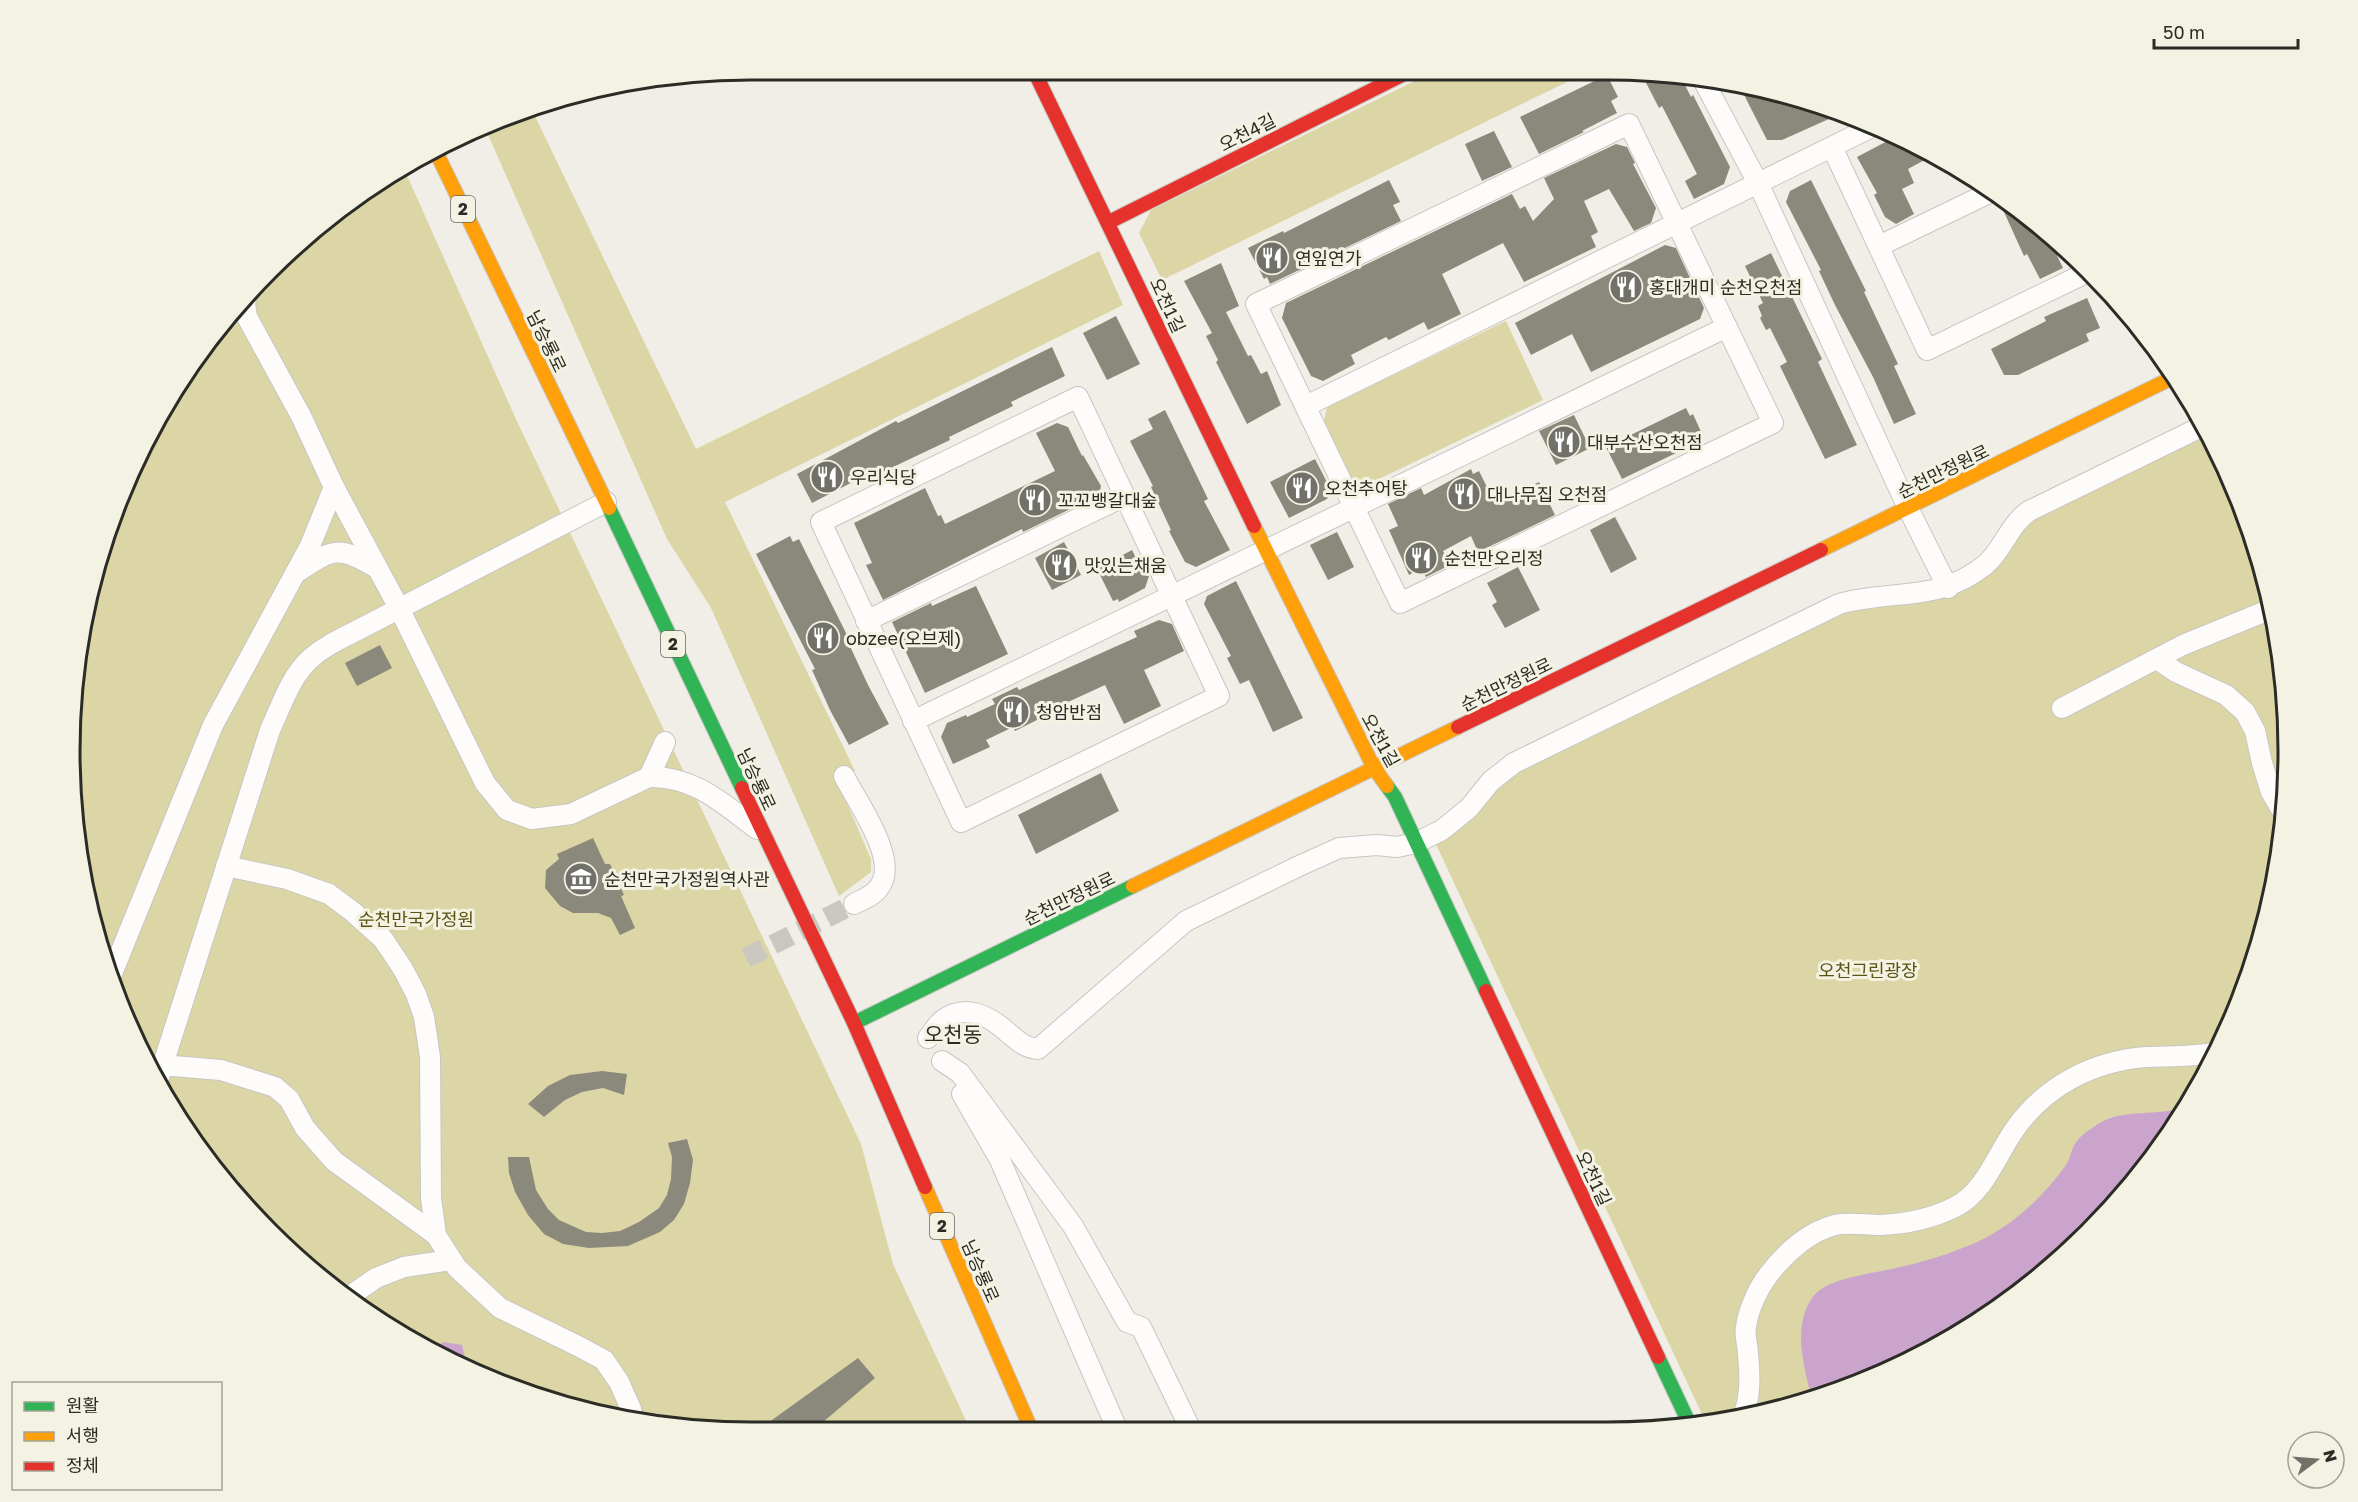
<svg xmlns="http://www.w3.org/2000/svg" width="2358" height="1502" viewBox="0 0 2358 1502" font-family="'Golos Text','Noto Sans KR',sans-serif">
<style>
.green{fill:#dcd6a6}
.water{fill:#cba4ce}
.building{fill:#8b897c}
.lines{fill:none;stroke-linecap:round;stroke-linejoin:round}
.street-tunnel{stroke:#c9c7c0;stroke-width:20;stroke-dasharray:20 10;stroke-linecap:butt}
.street-casing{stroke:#c7c6c0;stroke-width:22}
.fast-casing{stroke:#c7c6c0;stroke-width:16}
.slow-casing{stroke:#c7c6c0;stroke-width:16}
.jam-casing{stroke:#c7c6c0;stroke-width:16}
.street{stroke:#fdfcfb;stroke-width:20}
.fast{stroke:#30b455;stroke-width:14}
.slow{stroke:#ff9f0a;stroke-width:14}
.jam{stroke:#e5322d;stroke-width:14}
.labels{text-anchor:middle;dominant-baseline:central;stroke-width:6;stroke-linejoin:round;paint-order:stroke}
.shield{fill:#f3f2e3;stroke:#68675f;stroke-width:1.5}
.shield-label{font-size:16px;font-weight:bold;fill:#2c2c26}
.street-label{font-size:18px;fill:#2c2c26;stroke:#f3f2e3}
.poi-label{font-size:18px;fill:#2c2c26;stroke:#f3f2e3;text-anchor:start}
.park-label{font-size:18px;fill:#5a5312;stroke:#f3f2e3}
.quarter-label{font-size:21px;fill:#2c2c26;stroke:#f3f2e3}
.rim{fill:none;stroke:#2c2c26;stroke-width:3}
</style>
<rect width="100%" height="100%" fill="#f0eee6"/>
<g class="green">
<path d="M 1427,75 L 1581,75 L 1162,280 L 1139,233 L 1151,210 Z"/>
<path d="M 530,106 L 696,449 L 1099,251 L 1123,305 L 725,502 L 855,771 L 837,780 L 871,859 L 871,872 L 839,896 L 711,608 L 667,539 L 485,128 Z"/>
<path d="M 405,171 L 515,417 L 861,1144 L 893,1264 L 970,1429 L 662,1427 L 490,1381 L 336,1292 L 238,1201 L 184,1130 L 139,1052 L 92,928 L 75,840 L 70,707 L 105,531 L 160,410 L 210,336 L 243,298 Z"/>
<path d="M 1506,321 L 1543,400 L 1354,491 L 1323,425 L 1327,407 Z"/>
<path d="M 2206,429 L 2253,532 L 2283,662 L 2288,796 L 2266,928 L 2219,1053 L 2148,1166 L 2022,1292 L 1909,1363 L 1784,1410 L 1706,1423 L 1434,840 L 1502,775 L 1833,611 L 1929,599 L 2029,520 Z"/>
</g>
<g class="water">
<path d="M 2186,1106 L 2148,1166 L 2022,1292 L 1909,1363 L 1812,1399 C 1804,1367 1792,1328 1812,1298 C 1826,1277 1873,1274 1896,1268 C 1919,1263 1943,1256 1965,1247 C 2006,1232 2040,1201 2066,1165 C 2071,1158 2071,1148 2077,1141 C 2081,1135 2092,1128 2098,1124 C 2125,1107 2157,1118 2186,1106 Z"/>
<path d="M 443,1342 L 462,1345 L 465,1358 L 462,1365 L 434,1349 Z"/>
</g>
<g class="building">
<path d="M 1607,75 L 1618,97 L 1611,101 L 1617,113 L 1582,131 L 1584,132 L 1539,154 L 1520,117 Z"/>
<path d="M 1642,75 L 1680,75 L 1691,97 L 1693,95 L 1730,167 L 1724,184 L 1694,199 L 1685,181 L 1697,174 L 1662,106 L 1659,108 Z"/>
<path d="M 1740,87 L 1797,102 L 1840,114 L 1782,140 L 1767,140 Z"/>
<path d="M 1494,131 L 1512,167 L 1482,181 L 1465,144 Z"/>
<path d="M 1895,137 L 1930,157 L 1908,169 L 1914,183 L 1902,189 L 1914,214 L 1896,224 L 1885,217 L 1874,195 L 1877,193 L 1857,157 Z"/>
<path d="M 1616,144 L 1627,147 L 1635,163 L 1633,164 L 1656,208 L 1651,223 L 1634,231 L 1609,189 L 1584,201 L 1598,232 L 1591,236 L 1596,247 L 1524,282 L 1503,243 L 1442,274 L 1461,314 L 1428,330 L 1424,322 L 1389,340 L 1386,337 L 1351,355 L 1355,364 L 1323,381 L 1311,376 L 1282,318 L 1286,303 L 1512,194 L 1520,209 L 1525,206 L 1533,221 L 1554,199 L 1544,178 Z"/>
<path d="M 1389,180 L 1400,202 L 1393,205 L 1401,221 L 1270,284 L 1267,277 L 1264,279 L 1248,248 L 1283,231 L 1284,233 Z"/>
<path d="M 1811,180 L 1866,291 L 1864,292 L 1898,364 L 1894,366 L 1916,414 L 1894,424 L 1873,377 L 1835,305 L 1819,271 L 1821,270 L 1786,202 L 1790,191 Z"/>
<path d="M 2001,198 L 2022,210 L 2045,231 L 2063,268 L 2040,279 L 2027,254 L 2024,256 L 1999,201 Z"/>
<path d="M 1665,245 L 1676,248 L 1704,308 L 1700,319 L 1591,372 L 1572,334 L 1531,355 L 1515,323 Z"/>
<path d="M 1771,253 L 1822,359 L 1818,362 L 1857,445 L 1825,459 L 1780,366 L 1787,362 L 1770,328 L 1766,330 L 1760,318 L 1762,316 L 1758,306 L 1763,303 L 1745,266 Z"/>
<path d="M 1221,263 L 1239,306 L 1226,312 L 1248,356 L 1251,355 L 1261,374 L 1267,371 L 1281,405 L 1247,424 L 1216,362 L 1218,360 L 1206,336 L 1212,333 L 1184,281 Z"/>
<path d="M 2087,298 L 2100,328 L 2086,334 L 2089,341 L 2018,375 L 2004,375 L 1991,349 L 2046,321 L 2044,317 Z"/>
<path d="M 1116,316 L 1140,364 L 1107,380 L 1083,333 Z"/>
<path d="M 1052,347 L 1065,376 L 1011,402 L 1013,406 L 949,437 L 950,440 L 872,477 L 870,473 L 812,503 L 797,474 L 896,421 L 898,423 Z"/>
<path d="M 1686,408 L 1690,416 L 1693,414 L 1702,434 L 1698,436 L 1701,441 L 1622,479 L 1606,447 Z"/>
<path d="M 1165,410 L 1208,499 L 1204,501 L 1230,550 L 1196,567 L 1185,562 L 1169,531 L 1171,530 L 1151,487 L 1153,486 L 1130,441 L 1153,429 L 1148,419 Z"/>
<path d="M 1574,415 L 1590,448 L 1556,465 L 1539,431 Z"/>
<path d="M 1057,423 L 1068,427 L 1082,456 L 1083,455 L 1101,486 L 1099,495 L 1023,532 L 1022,529 L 883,600 L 866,565 L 872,563 L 854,523 L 925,488 L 938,516 L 941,515 L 945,524 L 1055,471 L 1036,433 Z"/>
<path d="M 1315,459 L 1331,490 L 1327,499 L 1289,518 L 1270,482 Z"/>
<path d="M 1471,469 L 1473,474 L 1479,471 L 1495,503 L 1539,482 L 1555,515 L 1478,552 L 1471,536 L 1443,551 L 1450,565 L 1426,577 L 1421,568 L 1409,575 L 1389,530 L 1398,526 L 1388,504 L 1421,488 L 1424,495 Z"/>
<path d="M 1615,517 L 1637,559 L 1611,573 L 1590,530 Z"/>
<path d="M 1337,532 L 1354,567 L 1328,580 L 1310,545 Z"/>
<path d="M 790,536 L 793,542 L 799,539 L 851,643 L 849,644 L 868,685 L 889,724 L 849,745 L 830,710 L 812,670 L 815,669 L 756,554 Z"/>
<path d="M 1064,542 L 1081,575 L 1052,590 L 1035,558 Z"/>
<path d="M 1132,550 L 1136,558 L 1139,557 L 1149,576 L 1145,588 L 1119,602 L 1118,599 L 1113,601 L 1097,569 Z"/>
<path d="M 1518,567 L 1540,610 L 1505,628 L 1492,605 L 1497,602 L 1487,583 Z"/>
<path d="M 1236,581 L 1303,718 L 1273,732 L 1249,680 L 1240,684 L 1227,658 L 1231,656 L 1204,604 L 1207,596 Z"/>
<path d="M 976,586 L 1008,654 L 925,693 L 892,622 L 931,603 L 932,606 Z"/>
<path d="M 1159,620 L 1172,624 L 1184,651 L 1144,670 L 1161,706 L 1124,724 L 1105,685 L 1042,714 L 1043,717 L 1015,731 L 1013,727 L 986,740 L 990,747 L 953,764 L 941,737 L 947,723 L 966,715 L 967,717 L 995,704 L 992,699 L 1017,687 L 1019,690 L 1137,637 L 1134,631 Z"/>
<path d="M 380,645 L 392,668 L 357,686 L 345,663 Z"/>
<path d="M 1101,773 L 1119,811 L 1036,854 L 1018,815 Z"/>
<path d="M 593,838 L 605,864 L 610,864 L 624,895 L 621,896 L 635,928 L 620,935 L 611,918 L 598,913 L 573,913 L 560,906 L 545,888 L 546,870 L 559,859 L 557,854 Z"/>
<path d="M 602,1071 L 627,1074 L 624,1095 L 603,1088 L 582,1092 L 565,1100 L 544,1117 L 528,1104 L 548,1086 L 570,1075 Z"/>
<path d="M 687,1139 L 693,1160 L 690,1183 L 684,1204 L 674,1220 L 660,1232 L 628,1246 L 589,1248 L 563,1244 L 544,1234 L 528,1215 L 515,1192 L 509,1173 L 508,1157 L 529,1157 L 536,1190 L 548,1209 L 559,1220 L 586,1232 L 602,1233 L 620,1231 L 639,1222 L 659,1208 L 667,1195 L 671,1179 L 672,1157 L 668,1143 Z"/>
<path d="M 858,1358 L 875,1378 L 816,1428 L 761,1428 Z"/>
</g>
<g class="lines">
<path class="street-tunnel" d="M 746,958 L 854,904"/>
<g class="street-casing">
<g id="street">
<path d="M 1701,76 L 1758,183 L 1908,508 L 1948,588"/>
<path d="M 1629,124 L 1773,423 L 1400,603 L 1256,304 Z"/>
<path d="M 1832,147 L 1927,350 L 2088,272"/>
<path d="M 1879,246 L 1991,192"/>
<path d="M 247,294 L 245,304 L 247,317 L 301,416 L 334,487 L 399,608 L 485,783 L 507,810 L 532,819 L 571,814 L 649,777"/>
<path d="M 1078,397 L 1219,696 L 961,822 L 821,522 Z"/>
<path d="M 1306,406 L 1876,125"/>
<path d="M 299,571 C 334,547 340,547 377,568"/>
<path d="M 866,621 L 1125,496"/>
<path d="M 2157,659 L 2176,672 L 2226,695 L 2245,712 L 2255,731 L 2262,763 L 2271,792 L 2284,814"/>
<path d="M 2062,708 L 2183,645 L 2271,609"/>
<path d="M 913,721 L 1727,327"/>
<path d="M 665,742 L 649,777 C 695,776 723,804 757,829"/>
<path d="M 844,776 C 857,802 899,859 880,886 C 874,896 863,899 854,904"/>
<path d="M 226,866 L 287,879 L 329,894 L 353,912 L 383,939 L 403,969 L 416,994 L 424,1017 L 430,1057 L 431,1198 L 436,1235 L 457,1268 L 500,1308 L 578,1346 L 604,1360 L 619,1382 L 631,1409 L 633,1419"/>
<path d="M 111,976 L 213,725 L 310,546 L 334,487"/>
<path d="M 928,1038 C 933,1032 937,1024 943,1020 C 965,1003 989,1016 1006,1031 C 1017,1040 1024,1048 1038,1049 L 1186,921 L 1299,866 L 1339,848 L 1377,845 L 1397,847 L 1416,843 L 1442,830 L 1469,808 L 1491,781 L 1514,763 L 1839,604 C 1892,589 1938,603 1985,565 C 2003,550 2009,525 2029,511 L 2205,425"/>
<path d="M 942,1061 L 960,1073 L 1073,1226 L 1127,1322 L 1141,1327 L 1191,1430"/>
<path d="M 161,1065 L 221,1070 L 275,1087 L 289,1099 L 305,1128 L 334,1161 L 436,1235"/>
<path d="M 157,1083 L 270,730 C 281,707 290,677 310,659 C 322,648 336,641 350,634 L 606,502"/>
<path d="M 962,1094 L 1000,1160 L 1117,1429"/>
<path d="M 347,1298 L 376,1278 L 404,1267 L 451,1260"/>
<path d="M 1743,1416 C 1751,1396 1750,1375 1748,1354 C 1748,1345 1744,1335 1746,1327 C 1748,1310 1759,1286 1770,1273 C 1785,1253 1810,1231 1835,1225 C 1850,1222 1865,1225 1880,1225 C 1905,1224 1933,1218 1955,1207 C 1985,1192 1997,1154 2015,1129 C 2046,1085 2094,1061 2146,1057 C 2171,1056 2195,1057 2219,1052"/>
</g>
</g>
<g class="fast-casing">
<g id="fast">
<path d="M 609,508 L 742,788"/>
<path d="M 1387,786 L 1395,797 L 1486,991"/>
<path d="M 854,1023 L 1133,886"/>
<path d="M 1658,1357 L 1690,1425"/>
</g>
</g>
<g class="slow-casing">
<g id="slow">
<path d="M 436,152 L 609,508"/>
<path d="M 1254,526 L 1374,768 L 1387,786"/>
<path d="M 1821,550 L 2174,377"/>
<path d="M 1133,886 L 1458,727"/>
<path d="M 925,1187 L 1031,1429"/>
</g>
</g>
<g class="jam-casing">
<g id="jam">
<path d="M 1036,75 L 1254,526"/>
<path d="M 1109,222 L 1402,75"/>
<path d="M 1458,727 L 1821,550"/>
<path d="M 742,788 L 854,1023 L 925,1187"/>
<path d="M 1486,991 L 1658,1357"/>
</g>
</g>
<use href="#street" class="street"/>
<use href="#fast" class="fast"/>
<use href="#slow" class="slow"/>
<use href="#jam" class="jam"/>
</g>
<defs>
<g id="restaurant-disc" transform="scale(1.725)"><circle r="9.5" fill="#717069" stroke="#f3f2e3"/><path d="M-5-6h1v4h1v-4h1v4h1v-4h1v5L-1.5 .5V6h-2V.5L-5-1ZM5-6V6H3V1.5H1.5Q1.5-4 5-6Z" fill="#fff"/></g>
<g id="museum-disc" transform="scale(1.725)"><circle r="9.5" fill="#717069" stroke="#f3f2e3"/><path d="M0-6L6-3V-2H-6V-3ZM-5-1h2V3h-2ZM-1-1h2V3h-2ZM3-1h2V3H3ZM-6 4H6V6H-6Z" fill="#fff"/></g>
</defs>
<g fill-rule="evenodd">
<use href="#restaurant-disc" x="1272" y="258"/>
<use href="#restaurant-disc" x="1626" y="287"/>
<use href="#restaurant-disc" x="1564" y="442"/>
<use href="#restaurant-disc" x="827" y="477"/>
<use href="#restaurant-disc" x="1302" y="488"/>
<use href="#restaurant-disc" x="1464" y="494"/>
<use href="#restaurant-disc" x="1035" y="500"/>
<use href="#restaurant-disc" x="1421" y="558"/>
<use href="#restaurant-disc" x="1061" y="565"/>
<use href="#restaurant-disc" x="823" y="638"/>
<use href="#restaurant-disc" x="1013" y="712"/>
<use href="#museum-disc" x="581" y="879"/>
</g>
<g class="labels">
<g class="shield">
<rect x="451" y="196" width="24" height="26" rx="4.5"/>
<rect x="661" y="631" width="24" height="26" rx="4.5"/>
<rect x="930" y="1213" width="24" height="26" rx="4.5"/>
</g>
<g class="shield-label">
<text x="463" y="209">2</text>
<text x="673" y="644">2</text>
<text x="942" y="1226">2</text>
</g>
<g class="street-label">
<text transform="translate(1247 132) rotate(-27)">오천4길</text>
<text transform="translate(1168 305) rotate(65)">오천1길</text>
<text transform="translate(547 341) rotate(64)">남승룡로</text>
<text transform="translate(1943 471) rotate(-26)">순천만정원로</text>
<text transform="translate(1506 684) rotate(-26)">순천만정원로</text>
<text transform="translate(1381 740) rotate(61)">오천1길</text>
<text transform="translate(757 779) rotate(65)">남승룡로</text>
<text transform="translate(1069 898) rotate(-26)">순천만정원로</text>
<text transform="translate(1594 1178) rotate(65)">오천1길</text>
<text transform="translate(981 1271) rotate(66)">남승룡로</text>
</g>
<g class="poi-label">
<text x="1295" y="258">연잎연가</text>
<text x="1649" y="287">홍대개미 순천오천점</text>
<text x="1587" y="442">대부수산오천점</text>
<text x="850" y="477">우리식당</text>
<text x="1325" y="488">오천추어탕</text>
<text x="1487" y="494">대나무집 오천점</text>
<text x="1058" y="500">꼬꼬뱅갈대숲</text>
<text x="1444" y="558">순천만오리정</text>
<text x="1084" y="565">맛있는채움</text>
<text x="846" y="638">obzee(오브제)</text>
<text x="1036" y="712">청암반점</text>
<text x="604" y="879">순천만국가정원역사관</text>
</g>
<g class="park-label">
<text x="416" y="919">순천만국가정원</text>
<text x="1868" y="970">오천그린광장</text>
</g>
<g class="quarter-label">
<text x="953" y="1034">오천동</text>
</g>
</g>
<path d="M0 0H2358V1502H0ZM751 80H1607A671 671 0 0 1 2278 751V751A671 671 0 0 1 1607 1422H751A671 671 0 0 1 80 751V751A671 671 0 0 1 751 80Z" fill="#f3f2e3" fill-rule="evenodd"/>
<path class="rim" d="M751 80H1607A671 671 0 0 1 2278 751V751A671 671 0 0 1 1607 1422H751A671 671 0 0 1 80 751V751A671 671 0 0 1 751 80Z"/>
<rect x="12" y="1382" width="210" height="108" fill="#f3f2e3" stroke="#a3a397" stroke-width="1.5"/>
<rect x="24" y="1402" width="30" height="9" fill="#30b455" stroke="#a3a397" stroke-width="1.5"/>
<text x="66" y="1412" font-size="18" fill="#2c2c26">원활</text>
<rect x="24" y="1432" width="30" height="9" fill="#ff9f0a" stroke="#a3a397" stroke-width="1.5"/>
<text x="66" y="1442" font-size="18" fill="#2c2c26">서행</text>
<rect x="24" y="1462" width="30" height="9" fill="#e5322d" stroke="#a3a397" stroke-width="1.5"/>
<text x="66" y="1472" font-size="18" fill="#2c2c26">정체</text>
<g transform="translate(2316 1460) rotate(74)"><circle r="28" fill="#f3f2e3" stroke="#a3a397" stroke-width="1.5"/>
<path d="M0-4.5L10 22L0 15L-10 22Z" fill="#717069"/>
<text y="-9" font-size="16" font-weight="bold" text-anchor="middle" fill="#2c2c26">N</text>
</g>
<path d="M2154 39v9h144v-9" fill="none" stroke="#2c2c26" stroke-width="3"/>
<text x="2163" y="39" font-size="18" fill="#2c2c26" stroke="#f3f2e3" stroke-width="4.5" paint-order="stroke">50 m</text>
</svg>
